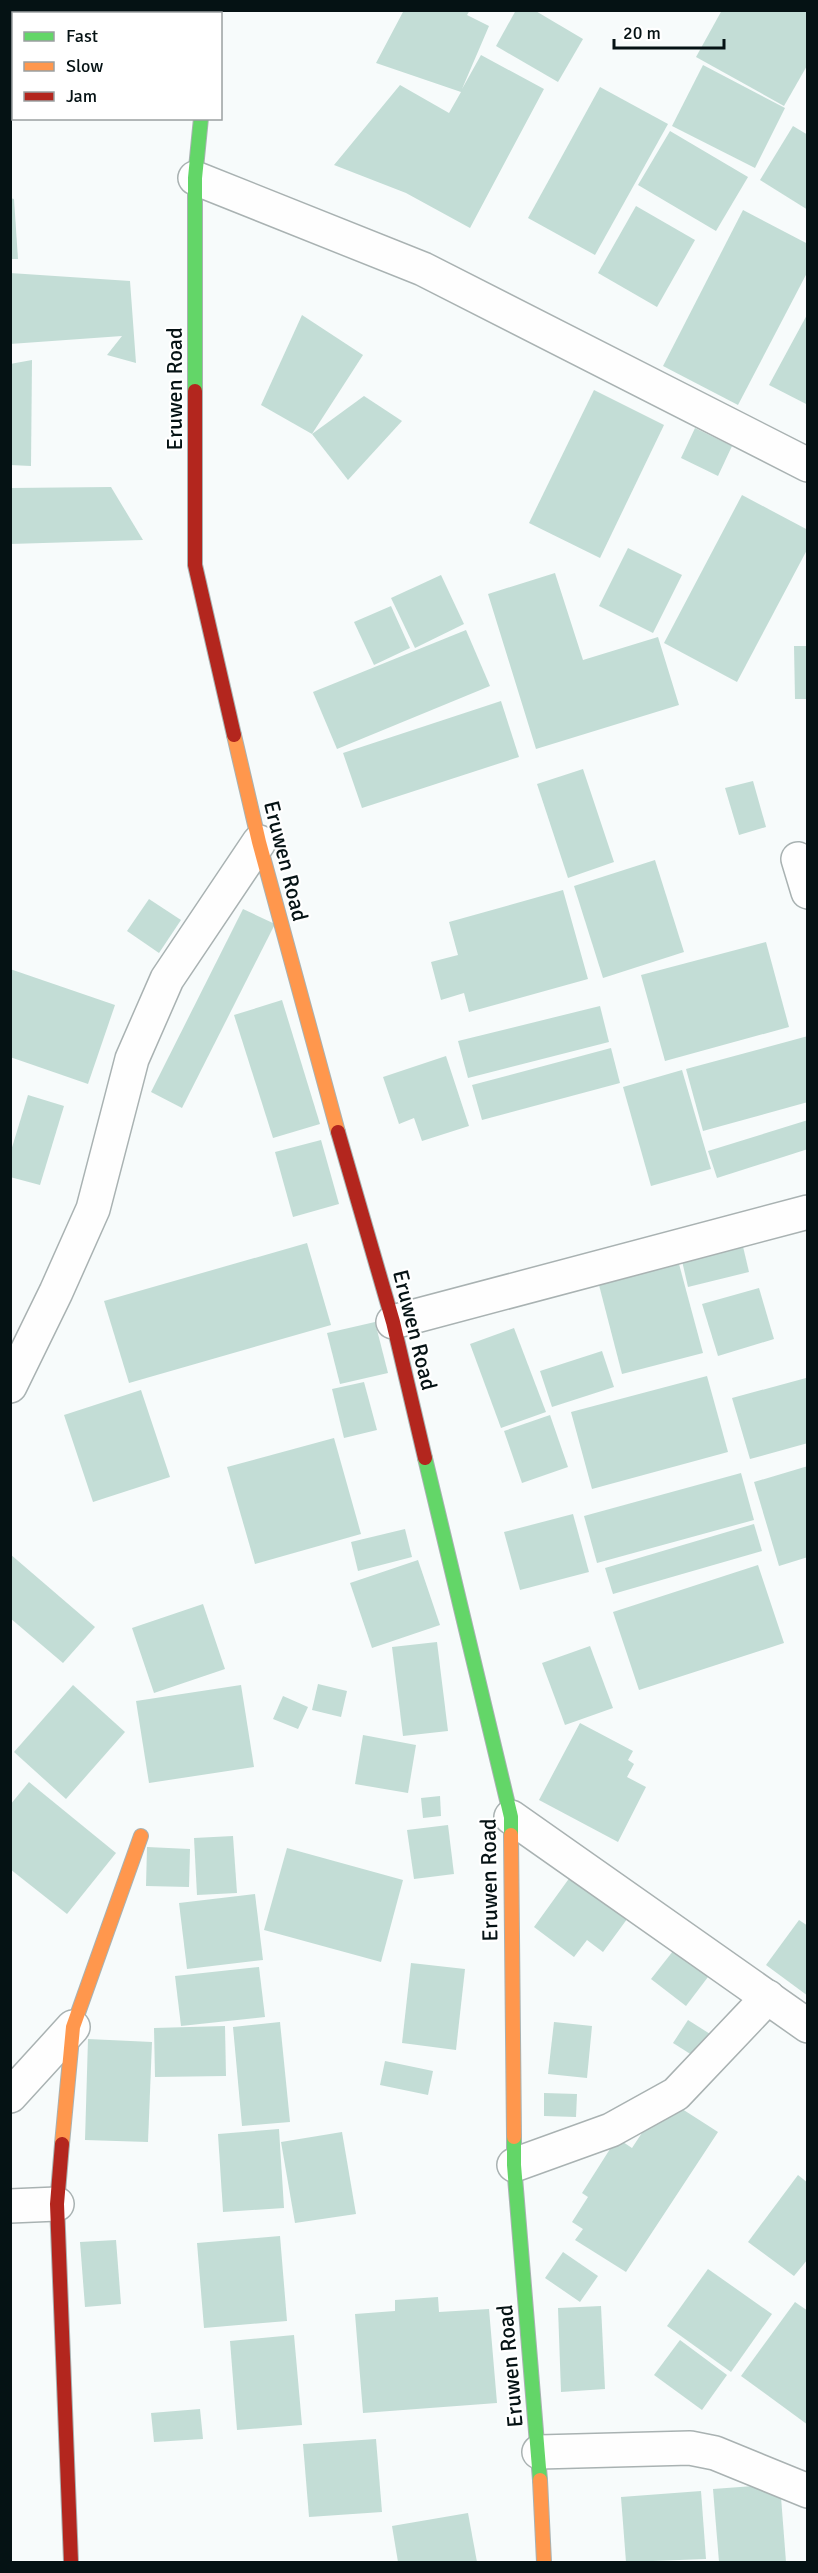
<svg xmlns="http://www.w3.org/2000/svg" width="818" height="2573" viewBox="0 0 818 2573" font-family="Signika,sans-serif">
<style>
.building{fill:#c3ddd6}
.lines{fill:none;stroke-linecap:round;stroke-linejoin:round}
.street-casing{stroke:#a9b2b2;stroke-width:36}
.fast-casing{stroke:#a9b2b2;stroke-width:16}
.slow-casing{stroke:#a9b2b2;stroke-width:16}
.jam-casing{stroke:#a9b2b2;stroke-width:16}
.street{stroke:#fefefe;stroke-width:33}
.fast{stroke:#63d668;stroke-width:14}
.slow{stroke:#ff974d;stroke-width:14}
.jam{stroke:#b3261e;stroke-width:14}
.labels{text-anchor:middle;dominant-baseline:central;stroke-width:4.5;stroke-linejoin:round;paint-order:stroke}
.street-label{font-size:22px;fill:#051214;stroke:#fff}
</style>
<rect width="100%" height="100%" fill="#f7fbfb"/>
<g class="building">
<path d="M 10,10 L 128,10 L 128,14 L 14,14 L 14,36 L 10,36 Z"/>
<path d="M 141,10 L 186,10 L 186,14 L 142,14 Z"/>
<path d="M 404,10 L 470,10 L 467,15 L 489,26 L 462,89 L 481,55 L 544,89 L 470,228 L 406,193 L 334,165 L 400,85 L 449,113 L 461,92 L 376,63 Z"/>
<path d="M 516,10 L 534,10 L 583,39 L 558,82 L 496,46 Z"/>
<path d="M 722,10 L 808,10 L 808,64 L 784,106 L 696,57 Z"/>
<path d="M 703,65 L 785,108 L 755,168 L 672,126 Z"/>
<path d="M 600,87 L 668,124 L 595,255 L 528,218 Z"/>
<path d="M 793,126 L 808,135 L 808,210 L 760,180 Z"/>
<path d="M 670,131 L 748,177 L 716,231 L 638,185 Z"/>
<path d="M 10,198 L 14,199 L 18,259 L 10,259 Z"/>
<path d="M 636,206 L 695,240 L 657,307 L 598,273 Z"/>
<path d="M 743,210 L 808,244 L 808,271 L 738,405 L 663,366 Z"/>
<path d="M 10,273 L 130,281 L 136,363 L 107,355 L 122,336 L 10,344 Z"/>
<path d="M 808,313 L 808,405 L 769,385 Z"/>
<path d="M 302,315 L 363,355 L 312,434 L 261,405 Z"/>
<path d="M 32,360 L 31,466 L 10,465 L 10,364 Z"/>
<path d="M 594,390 L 664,425 L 600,558 L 529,523 Z"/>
<path d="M 364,396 L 402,421 L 348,480 L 312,434 Z"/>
<path d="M 695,428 L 732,446 L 718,476 L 681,458 Z"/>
<path d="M 111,487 L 143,540 L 10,544 L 10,488 Z"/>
<path d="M 742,495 L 808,530 L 808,548 L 737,682 L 664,643 Z"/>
<path d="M 628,548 L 682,575 L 653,633 L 599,606 Z"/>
<path d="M 555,573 L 583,660 L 658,637 L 679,705 L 536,749 L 488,594 Z"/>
<path d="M 441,575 L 464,624 L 415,648 L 391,598 Z"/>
<path d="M 391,606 L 410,648 L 374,665 L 354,622 Z"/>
<path d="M 466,630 L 490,686 L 337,749 L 313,692 Z"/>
<path d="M 794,646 L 808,646 L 808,699 L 795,699 Z"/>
<path d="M 501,701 L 519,757 L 362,808 L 343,753 Z"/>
<path d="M 583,769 L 614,862 L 568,878 L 537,784 Z"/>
<path d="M 753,781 L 766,827 L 739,835 L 725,788 Z"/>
<path d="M 655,860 L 684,952 L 603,978 L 574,886 Z"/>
<path d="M 563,890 L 588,979 L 469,1012 L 464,993 L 441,1000 L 431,962 L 458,955 L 449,922 Z"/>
<path d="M 149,899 L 181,920 L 159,953 L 127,931 Z"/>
<path d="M 243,909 L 275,924 L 182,1108 L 151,1092 Z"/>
<path d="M 766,942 L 789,1027 L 665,1061 L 641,975 Z"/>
<path d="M 10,969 L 115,1005 L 88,1084 L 10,1057 Z"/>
<path d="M 282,1000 L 320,1124 L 273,1138 L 234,1015 Z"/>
<path d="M 600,1006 L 609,1042 L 468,1078 L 458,1041 Z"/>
<path d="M 808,1036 L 808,1102 L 703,1131 L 686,1069 Z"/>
<path d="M 611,1048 L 620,1083 L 482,1120 L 472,1085 Z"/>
<path d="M 446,1056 L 469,1126 L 422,1141 L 414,1118 L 399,1124 L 383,1077 Z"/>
<path d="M 682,1070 L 711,1169 L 651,1186 L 623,1087 Z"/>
<path d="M 28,1095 L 64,1106 L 40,1185 L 10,1177 L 10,1154 Z"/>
<path d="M 808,1120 L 808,1149 L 717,1178 L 708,1151 Z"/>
<path d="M 321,1140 L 339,1204 L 293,1217 L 275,1152 Z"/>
<path d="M 741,1238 L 749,1272 L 688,1287 L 680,1252 Z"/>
<path d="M 307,1243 L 331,1325 L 129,1383 L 104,1301 Z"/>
<path d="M 679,1264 L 703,1353 L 622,1374 L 599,1285 Z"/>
<path d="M 759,1288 L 774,1339 L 718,1356 L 702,1304 Z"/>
<path d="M 375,1322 L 388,1373 L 340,1384 L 327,1333 Z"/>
<path d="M 514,1328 L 546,1412 L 501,1428 L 470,1344 Z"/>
<path d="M 602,1351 L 614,1387 L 552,1407 L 540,1371 Z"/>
<path d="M 707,1376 L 728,1452 L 592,1489 L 571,1412 Z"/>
<path d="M 806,1378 L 808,1443 L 750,1459 L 732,1398 Z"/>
<path d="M 364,1382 L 377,1430 L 344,1438 L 332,1389 Z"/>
<path d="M 141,1390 L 170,1477 L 93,1502 L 64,1415 Z"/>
<path d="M 550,1415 L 568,1467 L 522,1483 L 504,1431 Z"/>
<path d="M 334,1438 L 361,1534 L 255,1564 L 227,1467 Z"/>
<path d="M 808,1466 L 808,1557 L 779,1566 L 754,1482 Z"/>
<path d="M 741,1473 L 754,1520 L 597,1563 L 584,1516 Z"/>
<path d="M 573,1514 L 589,1572 L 520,1590 L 504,1532 Z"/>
<path d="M 754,1524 L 762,1551 L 613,1594 L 605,1568 Z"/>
<path d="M 405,1529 L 412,1557 L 358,1571 L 351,1542 Z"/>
<path d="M 10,1554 L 95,1627 L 63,1663 L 10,1618 Z"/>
<path d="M 418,1560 L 440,1625 L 372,1648 L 350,1583 Z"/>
<path d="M 758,1565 L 784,1643 L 639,1690 L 613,1612 Z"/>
<path d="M 203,1604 L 225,1669 L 154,1693 L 132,1628 Z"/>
<path d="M 437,1642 L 448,1731 L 403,1736 L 392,1647 Z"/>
<path d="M 590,1646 L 613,1708 L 565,1725 L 542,1663 Z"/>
<path d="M 318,1684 L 347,1691 L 341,1717 L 312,1710 Z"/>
<path d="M 73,1685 L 125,1732 L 66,1799 L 14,1752 Z"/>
<path d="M 241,1685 L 254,1767 L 149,1783 L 136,1701 Z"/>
<path d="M 283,1696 L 308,1707 L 298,1729 L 273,1719 Z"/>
<path d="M 580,1723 L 633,1751 L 628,1760 L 634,1764 L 627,1777 L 646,1787 L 618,1842 L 539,1800 Z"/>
<path d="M 363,1735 L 416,1745 L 408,1793 L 355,1784 Z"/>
<path d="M 29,1782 L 116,1853 L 67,1914 L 10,1869 L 10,1805 Z"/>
<path d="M 440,1796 L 441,1816 L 423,1818 L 421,1798 Z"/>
<path d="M 448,1825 L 454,1874 L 414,1879 L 407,1830 Z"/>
<path d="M 233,1836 L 237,1893 L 197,1895 L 194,1838 Z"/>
<path d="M 147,1847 L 190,1849 L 189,1887 L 146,1886 Z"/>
<path d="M 287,1848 L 403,1880 L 381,1962 L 264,1930 Z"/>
<path d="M 573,1873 L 630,1915 L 603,1952 L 587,1940 L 574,1957 L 534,1927 Z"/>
<path d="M 255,1894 L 263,1960 L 187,1969 L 179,1903 Z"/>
<path d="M 799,1920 L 808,1926 L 808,1996 L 766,1965 Z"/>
<path d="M 677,1946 L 711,1973 L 686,2006 L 651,1979 Z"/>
<path d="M 411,1963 L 465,1969 L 456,2050 L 402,2043 Z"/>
<path d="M 259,1967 L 265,2017 L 181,2026 L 175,1976 Z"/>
<path d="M 688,2020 L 718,2039 L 703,2062 L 673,2043 Z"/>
<path d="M 280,2022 L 290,2122 L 242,2126 L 233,2027 Z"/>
<path d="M 554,2022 L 592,2026 L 587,2078 L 548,2074 Z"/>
<path d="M 225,2026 L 226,2076 L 155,2077 L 154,2028 Z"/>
<path d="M 88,2039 L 152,2042 L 148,2142 L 85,2140 Z"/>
<path d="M 385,2061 L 433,2071 L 428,2095 L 380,2085 Z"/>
<path d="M 544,2093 L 577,2094 L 576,2117 L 544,2116 Z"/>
<path d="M 665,2098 L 718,2132 L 626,2272 L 575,2240 L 583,2229 L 572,2222 L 588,2197 L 582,2193 L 617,2138 L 632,2148 Z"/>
<path d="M 279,2129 L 284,2208 L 223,2212 L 218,2134 Z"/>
<path d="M 342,2132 L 356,2214 L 295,2223 L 281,2142 Z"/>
<path d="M 798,2175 L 808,2183 L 808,2259 L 794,2276 L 748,2242 Z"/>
<path d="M 280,2236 L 287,2321 L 204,2328 L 197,2243 Z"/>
<path d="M 116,2240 L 121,2304 L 85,2307 L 80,2242 Z"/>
<path d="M 563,2252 L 598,2276 L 580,2302 L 545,2278 Z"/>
<path d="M 708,2269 L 772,2314 L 731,2372 L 667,2326 Z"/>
<path d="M 438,2297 L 439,2312 L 489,2309 L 497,2403 L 363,2413 L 355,2314 L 395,2311 L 395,2300 Z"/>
<path d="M 795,2302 L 808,2311 L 808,2425 L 741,2376 Z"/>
<path d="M 601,2306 L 605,2389 L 561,2392 L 558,2308 Z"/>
<path d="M 294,2335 L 302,2425 L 237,2430 L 230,2341 Z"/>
<path d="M 680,2340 L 727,2375 L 702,2410 L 654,2375 Z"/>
<path d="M 200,2409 L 203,2439 L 154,2442 L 151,2413 Z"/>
<path d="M 376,2439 L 382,2512 L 309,2517 L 303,2444 Z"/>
<path d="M 780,2484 L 786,2562 L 719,2562 L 713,2489 Z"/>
<path d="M 701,2491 L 706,2559 L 626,2562 L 621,2497 Z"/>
<path d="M 468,2513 L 477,2562 L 398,2562 L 392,2526 Z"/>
</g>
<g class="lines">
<g class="street-casing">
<g id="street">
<path d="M 195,178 L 423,269 L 808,465"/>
<path d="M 798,859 L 808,892"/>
<path d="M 393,1322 L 808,1212"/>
<path d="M 10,1386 L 56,1292 L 93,1209 L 132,1059 L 167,979 L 259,842"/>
<path d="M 511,1817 L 808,2026"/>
<path d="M 10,2096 L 73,2027"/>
<path d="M 514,2165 L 611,2130 L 676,2094 L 768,1997"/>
<path d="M 10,2206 L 57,2204"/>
<path d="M 539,2452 L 690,2448 L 715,2453 L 808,2491"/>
</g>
</g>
<g class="fast-casing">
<g id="fast">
<path d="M 211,10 L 211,14"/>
<path d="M 195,391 L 195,178 L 201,118"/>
<path d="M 425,1458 L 511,1817 L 511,1835"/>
<path d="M 514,2137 L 514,2165 L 540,2480"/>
</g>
</g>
<g class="slow-casing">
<g id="slow">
<path d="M 234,735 L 259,842 L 338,1132"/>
<path d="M 511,1835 L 514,2137"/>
<path d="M 62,2144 L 73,2027 L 141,1836"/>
<path d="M 540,2480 L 544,2562"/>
</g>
</g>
<g class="jam-casing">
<g id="jam">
<path d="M 195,391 L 195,565 L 234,735"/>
<path d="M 338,1132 L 393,1322 L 425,1458"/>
<path d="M 62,2144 L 57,2204 L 71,2562"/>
</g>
</g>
<use href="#street" class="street"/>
<use href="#fast" class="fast"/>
<use href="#slow" class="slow"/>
<use href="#jam" class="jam"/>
</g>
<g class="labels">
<g class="street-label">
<text transform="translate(174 389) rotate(-90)">Eruwen Road</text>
<text transform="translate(286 861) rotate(76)">Eruwen Road</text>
<text transform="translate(415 1330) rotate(76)">Eruwen Road</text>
<text transform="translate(489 1880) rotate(-91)">Eruwen Road</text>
<text transform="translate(510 2366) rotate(-95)">Eruwen Road</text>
</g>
</g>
<rect width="818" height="2573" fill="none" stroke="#051214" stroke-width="24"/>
<rect x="12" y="12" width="210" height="108" fill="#ffffff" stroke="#9ba0a1" stroke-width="1.5"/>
<rect x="24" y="32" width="30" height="9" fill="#63d668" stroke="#9ba0a1" stroke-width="1.5"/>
<text x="66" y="42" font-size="18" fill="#051214">Fast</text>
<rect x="24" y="62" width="30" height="9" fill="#ff974d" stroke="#9ba0a1" stroke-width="1.5"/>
<text x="66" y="72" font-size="18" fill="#051214">Slow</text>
<rect x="24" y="92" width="30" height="9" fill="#b3261e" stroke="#9ba0a1" stroke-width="1.5"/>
<text x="66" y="102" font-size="18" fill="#051214">Jam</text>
<path d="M614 39v9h110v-9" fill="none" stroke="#051214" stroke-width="3"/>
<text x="623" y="39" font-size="18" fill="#051214" stroke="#ffffff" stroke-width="4.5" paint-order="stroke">20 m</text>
</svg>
